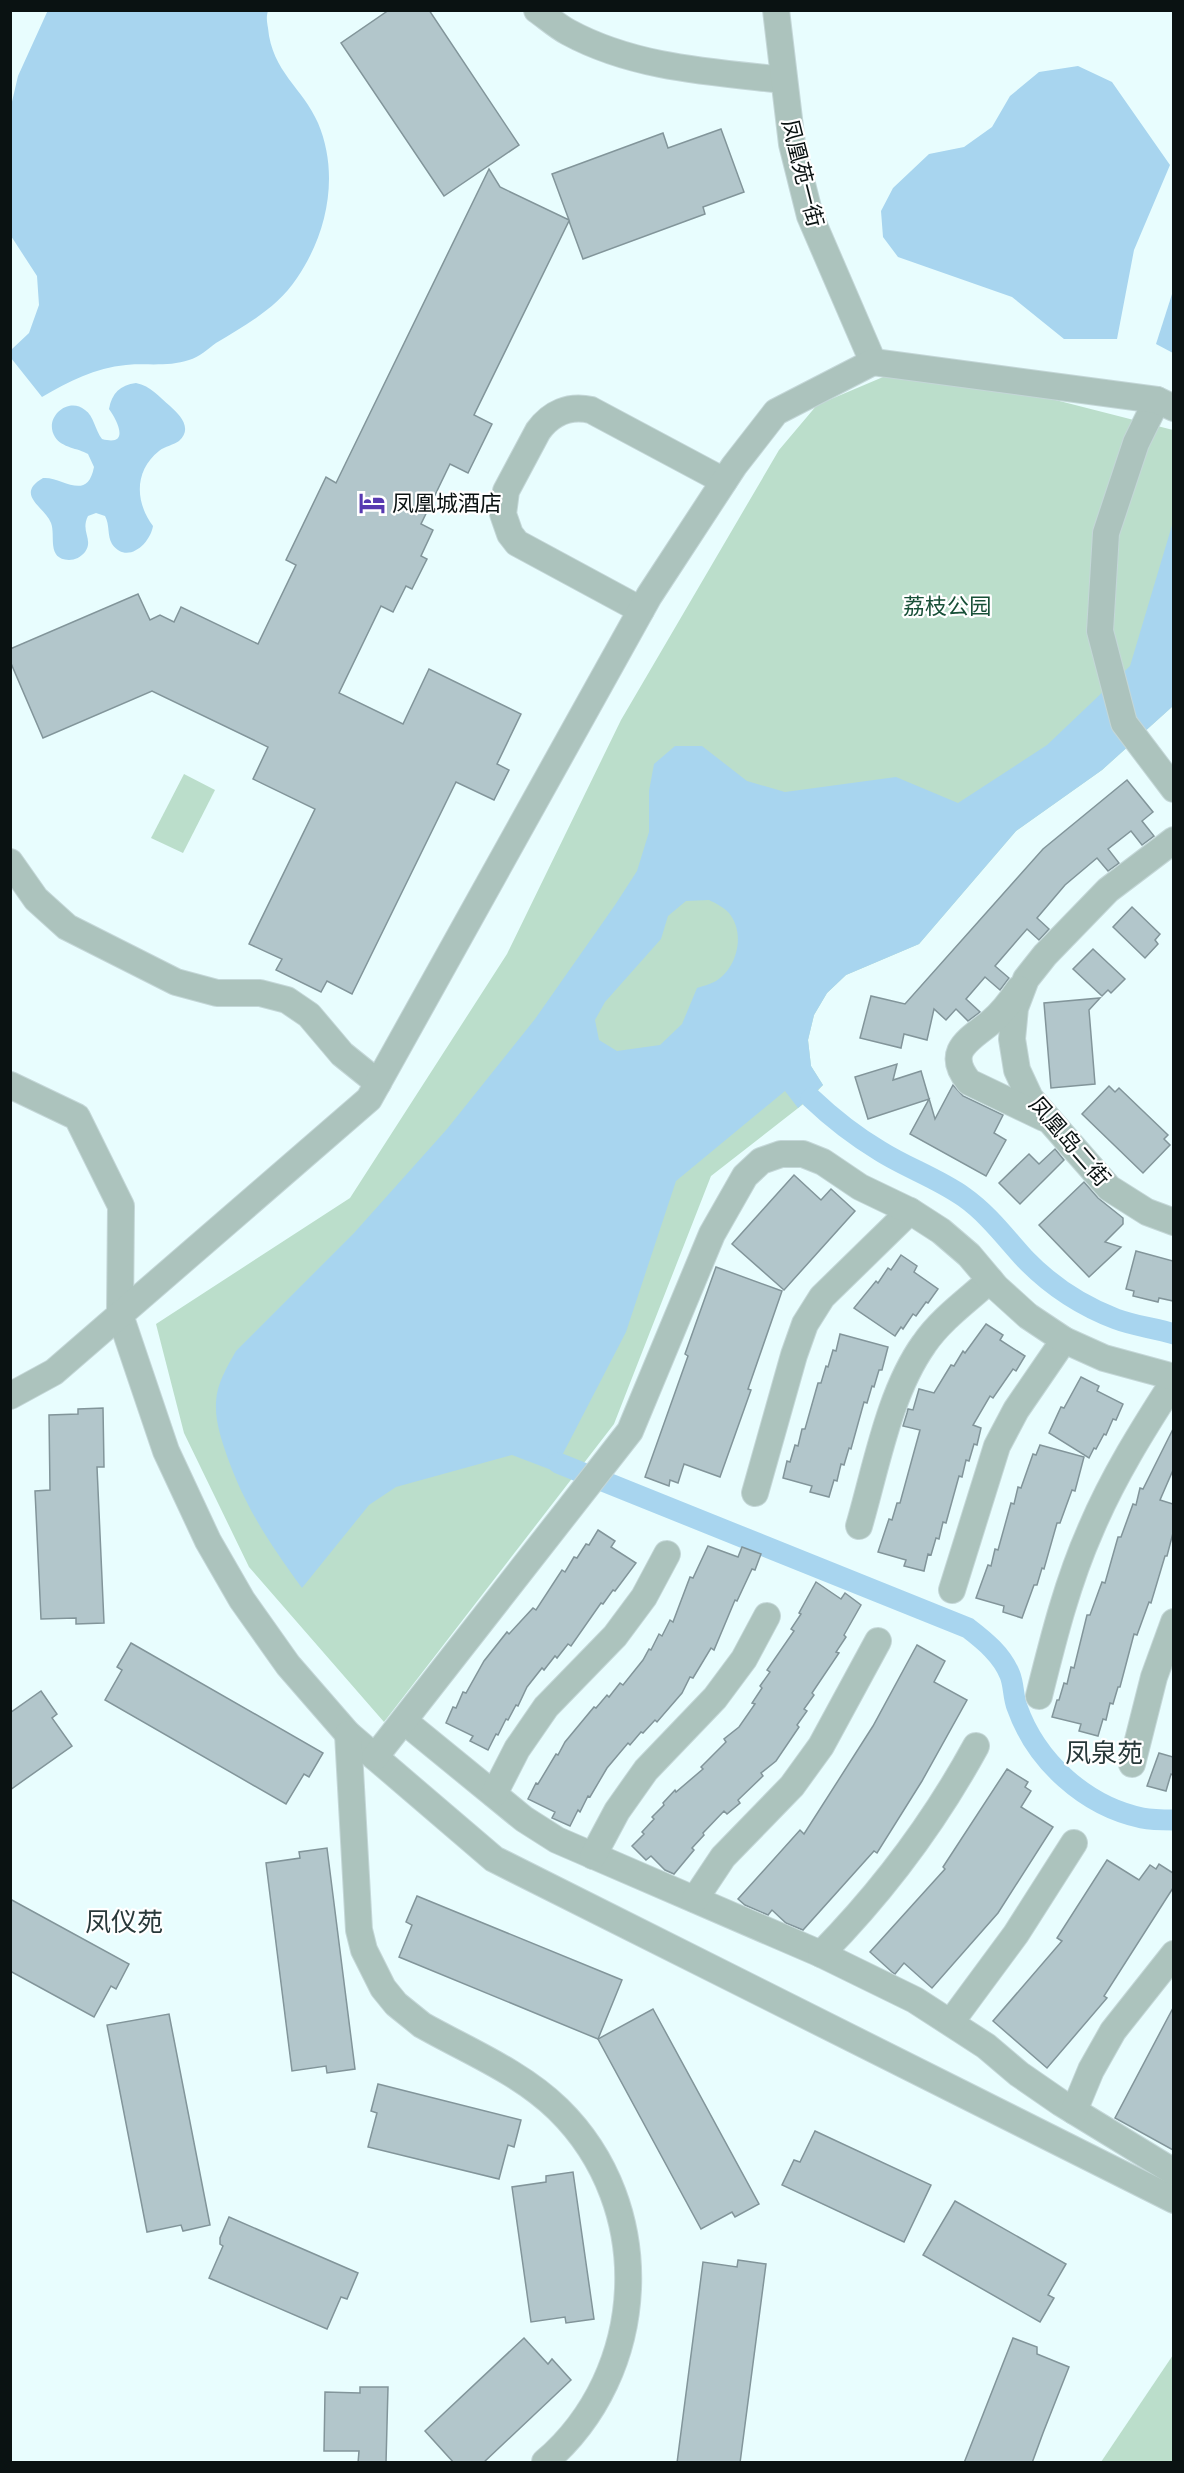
<svg xmlns="http://www.w3.org/2000/svg" width="1184" height="2473" viewBox="0 0 1184 2473" font-family="'Space Grotesk','Noto Sans SC',sans-serif">
<style>
.green{fill:#bbdecb}
.water{fill:#a8d5ef;fill-rule:evenodd}
.lines{fill:none;stroke-linecap:round;stroke-linejoin:round}
.canal{stroke:#a8d5ef;stroke-width:21}
.building{fill:#b2c6cb;stroke:#82959a;stroke-width:1.5}
.minor-casing{stroke:#c4d7d8;stroke-width:28}
.minor{stroke:#acc3bd;stroke-width:26}
.labels{text-anchor:middle;dominant-baseline:central;stroke-width:4.5;stroke-linejoin:round;paint-order:stroke}
.street-label{font-size:22px;fill:#0a1212;stroke:#fff}
.poi-label{font-size:22px;fill:#0a1212;stroke:#fff;text-anchor:start}
.park-label{font-size:22px;fill:#174f37;stroke:#fff}
.quarter-label{font-size:26px;fill:#28393a;stroke:#fff}
</style>
<rect width="100%" height="100%" fill="#e8fdfe"/>
<g class="green">
<path d="M 902,369 L 1032,394 L 1173,430 L 1173,706 L 1102,770 L 1016,831 L 919,944 L 846,975 L 827,993 L 814,1015 L 808,1040 L 811,1066 L 823,1085 L 811,1098 L 711,1176 L 614,1424 L 384,1722 L 249,1567 L 184,1433 L 156,1324 L 350,1198 L 507,954 L 621,720 L 779,450 L 817,405 Z"/>
<path d="M 184,774 L 215,790 L 183,853 L 151,838 Z"/>
<path d="M 1173,2355 L 1173,2462 L 1101,2462 Z"/>
</g>
<g class="water">
<path d="M 48,10 L 268,11 C 266,17 267,22 268,28 C 272,72 303,88 318,123 C 340,175 327,234 297,278 C 277,308 246,325 216,343 C 208,349 199,357 189,360 C 169,367 147,363 126,365 C 95,368 69,381 42,397 L 11,358 L 11,350 L 29,333 L 39,305 L 37,276 L 11,236 L 11,106 L 18,76 Z"/>
<path d="M 1078,66 L 1112,82 L 1170,165 L 1134,250 L 1117,339 L 1064,339 L 1012,297 L 898,257 L 883,237 L 881,211 L 893,188 L 929,154 L 964,147 L 992,127 L 1010,96 L 1039,72 Z"/>
<path d="M 1173,291 L 1174,353 L 1173,353 L 1156,344 Z"/>
<path d="M 136,383 C 151,386 159,397 170,406 C 180,415 193,428 179,441 C 174,445 165,446 159,451 C 134,471 135,502 153,526 C 150,544 127,565 112,544 C 107,536 110,525 105,516 L 96,513 L 88,516 C 80,532 94,539 85,552 C 81,557 75,560 69,560 C 46,559 56,536 51,523 C 45,507 14,495 43,478 C 62,476 87,503 94,467 L 88,454 C 78,448 62,448 55,437 C 43,418 68,396 85,410 C 94,416 95,430 102,439 C 131,447 117,420 109,409 C 112,393 120,385 136,383 Z"/>
<path d="M 1173,522 L 1173,706 L 1102,770 L 1016,831 L 919,944 L 846,975 L 827,993 L 814,1015 L 808,1040 L 811,1066 L 823,1085 L 798,1108 L 785,1091 L 676,1181 L 626,1332 L 554,1471 L 512,1455 L 396,1487 L 369,1505 L 302,1588 C 270,1544 246,1509 227,1456 C 221,1438 215,1421 216,1402 C 217,1383 227,1367 236,1351 L 354,1233 L 447,1129 L 535,1019 L 615,905 L 637,871 L 649,832 L 649,791 L 654,764 L 675,746 L 702,746 L 747,781 L 785,792 L 896,777 L 958,803 L 1047,745 L 1130,666 ZM 709,900 C 715,903 725,908 729,913 C 746,934 737,968 716,981 C 711,984 703,986 697,988 L 682,1024 L 660,1045 L 617,1051 L 599,1040 L 595,1020 L 605,1002 L 661,939 L 668,916 L 686,901 Z"/>
</g>
<g class="lines">
<g class="canal">
<path d="M 811,1098 C 832,1118 855,1136 880,1151 C 907,1168 937,1178 964,1197 C 988,1214 1005,1237 1025,1259 C 1050,1285 1082,1306 1116,1319 C 1134,1326 1155,1328 1174,1334"/>
<path d="M 558,1463 L 968,1628 C 985,1641 1002,1655 1010,1675 C 1014,1685 1013,1697 1017,1707 C 1036,1761 1085,1806 1142,1818 C 1152,1820 1163,1820 1174,1820"/>
</g>
</g>
<g class="building">
<path d="M 389,10 L 429,10 L 519,145 L 444,196 L 341,43 Z"/>
<path d="M 721,129 L 744,192 L 703,207 L 705,214 L 583,259 L 569,221 L 474,415 L 492,424 L 468,473 L 450,464 L 421,524 L 433,530 L 421,556 L 427,559 L 412,589 L 406,586 L 393,612 L 381,606 L 339,693 L 403,724 L 429,669 L 521,714 L 497,764 L 509,770 L 494,800 L 456,782 L 352,994 L 327,981 L 321,992 L 276,970 L 282,959 L 249,944 L 315,809 L 253,779 L 268,747 L 152,691 L 43,738 L 10,661 L 10,649 L 138,594 L 150,620 L 160,615 L 174,622 L 181,607 L 258,644 L 296,565 L 286,560 L 326,477 L 336,483 L 489,169 L 500,187 L 569,220 L 552,174 L 663,133 L 668,148 Z"/>
<path d="M 1127,780 L 1153,812 L 1142,821 L 1154,836 L 1142,845 L 1131,831 L 1108,849 L 1119,863 L 1108,871 L 1097,858 L 1065,885 L 1037,918 L 1049,929 L 1039,940 L 1027,929 L 995,966 L 1009,978 L 1000,990 L 985,977 L 966,999 L 980,1012 L 968,1021 L 956,1009 L 946,1020 L 934,1009 L 927,1040 L 904,1034 L 901,1048 L 860,1038 L 871,996 L 905,1004 L 1043,849 Z"/>
<path d="M 1132,907 L 1160,934 L 1155,940 L 1158,944 L 1145,958 L 1113,927 Z"/>
<path d="M 1093,949 L 1125,979 L 1111,993 L 1108,990 L 1102,996 L 1073,969 Z"/>
<path d="M 1100,998 L 1089,1010 L 1095,1084 L 1051,1088 L 1044,1003 Z"/>
<path d="M 897,1064 L 893,1080 L 921,1071 L 935,1119 L 953,1085 L 963,1096 L 1003,1115 L 994,1133 L 1006,1140 L 986,1176 L 910,1134 L 929,1099 L 868,1119 L 855,1077 Z"/>
<path d="M 1109,1086 L 1115,1092 L 1119,1088 L 1168,1135 L 1164,1139 L 1170,1145 L 1143,1173 L 1082,1114 Z"/>
<path d="M 1055,1149 L 1064,1160 L 1020,1204 L 999,1183 L 1029,1154 L 1039,1164 Z"/>
<path d="M 794,1175 L 821,1200 L 831,1189 L 855,1211 L 784,1290 L 732,1244 Z"/>
<path d="M 1084,1182 L 1098,1198 L 1123,1218 L 1123,1224 L 1105,1242 L 1121,1247 L 1089,1277 L 1039,1225 Z"/>
<path d="M 1136,1251 L 1173,1261 L 1173,1301 L 1159,1298 L 1158,1302 L 1133,1296 L 1134,1291 L 1126,1289 Z"/>
<path d="M 901,1255 L 917,1266 L 914,1272 L 938,1289 L 928,1303 L 926,1302 L 916,1316 L 913,1314 L 903,1329 L 901,1327 L 895,1336 L 854,1308 L 876,1281 L 878,1283 L 888,1268 L 891,1270 Z"/>
<path d="M 716,1267 L 782,1291 L 748,1389 L 751,1390 L 720,1477 L 684,1464 L 678,1483 L 670,1480 L 669,1486 L 645,1477 L 688,1356 L 685,1354 Z"/>
<path d="M 986,1324 L 1003,1335 L 1000,1340 L 1025,1356 L 1016,1371 L 1013,1369 L 993,1398 L 990,1396 L 973,1425 L 981,1428 L 977,1445 L 974,1444 L 969,1461 L 966,1460 L 962,1477 L 959,1476 L 946,1523 L 943,1522 L 939,1539 L 936,1538 L 931,1555 L 928,1554 L 924,1571 L 904,1566 L 906,1560 L 878,1552 L 889,1519 L 892,1520 L 897,1503 L 900,1503 L 920,1430 L 903,1426 L 907,1413 L 908,1409 L 913,1410 L 919,1389 L 934,1393 L 951,1365 L 954,1366 L 963,1351 L 965,1353 Z"/>
<path d="M 840,1334 L 888,1347 L 882,1370 L 879,1370 L 874,1387 L 872,1386 L 867,1403 L 864,1402 L 851,1449 L 849,1448 L 844,1465 L 841,1464 L 837,1481 L 834,1480 L 829,1497 L 810,1492 L 812,1486 L 783,1478 L 787,1461 L 790,1462 L 795,1445 L 798,1446 L 802,1429 L 805,1429 L 818,1383 L 821,1383 L 826,1366 L 828,1367 L 833,1350 L 836,1351 Z"/>
<path d="M 1081,1377 L 1099,1386 L 1097,1391 L 1123,1404 L 1116,1420 L 1113,1419 L 1106,1435 L 1104,1434 L 1096,1449 L 1094,1448 L 1089,1458 L 1049,1433 L 1061,1407 L 1064,1408 Z"/>
<path d="M 103,1408 L 104,1467 L 97,1467 L 104,1623 L 76,1624 L 76,1618 L 41,1619 L 35,1491 L 50,1490 L 49,1415 L 78,1414 L 78,1409 Z"/>
<path d="M 1173,1429 L 1173,1470 L 1160,1500 L 1173,1504 L 1173,1533 L 1167,1556 L 1165,1556 L 1151,1603 L 1149,1602 L 1137,1635 L 1134,1634 L 1120,1687 L 1118,1687 L 1113,1704 L 1110,1703 L 1106,1720 L 1103,1719 L 1098,1736 L 1079,1731 L 1081,1724 L 1052,1717 L 1057,1700 L 1059,1700 L 1064,1683 L 1067,1684 L 1071,1667 L 1074,1668 L 1087,1615 L 1090,1615 L 1102,1582 L 1105,1583 L 1118,1537 L 1121,1537 L 1133,1504 L 1136,1505 L 1140,1488 L 1143,1489 Z"/>
<path d="M 1040,1445 L 1084,1457 L 1075,1491 L 1072,1490 L 1060,1523 L 1057,1523 L 1044,1569 L 1042,1568 L 1037,1585 L 1034,1585 L 1022,1618 L 1003,1612 L 1004,1606 L 976,1598 L 988,1565 L 991,1566 L 995,1549 L 998,1550 L 1011,1503 L 1014,1504 L 1018,1487 L 1021,1488 L 1033,1454 L 1036,1455 Z"/>
<path d="M 598,1530 L 615,1541 L 611,1547 L 636,1563 L 615,1591 L 613,1590 L 603,1604 L 601,1603 L 571,1646 L 568,1644 L 557,1658 L 555,1656 L 544,1670 L 542,1668 L 527,1687 L 518,1706 L 516,1705 L 508,1720 L 506,1719 L 498,1735 L 496,1734 L 488,1750 L 470,1741 L 473,1736 L 446,1723 L 453,1707 L 456,1708 L 463,1692 L 466,1693 L 484,1661 L 507,1632 L 509,1634 L 533,1608 L 536,1610 L 562,1570 L 565,1572 L 574,1557 L 577,1558 L 586,1544 L 589,1545 Z"/>
<path d="M 708,1546 L 738,1557 L 742,1547 L 761,1554 L 755,1570 L 752,1569 L 737,1601 L 735,1600 L 714,1650 L 711,1648 L 693,1678 L 690,1677 L 682,1693 L 657,1722 L 655,1720 L 643,1733 L 641,1732 L 630,1745 L 628,1743 L 607,1768 L 590,1797 L 588,1796 L 580,1812 L 578,1810 L 570,1826 L 552,1818 L 555,1812 L 528,1799 L 536,1783 L 538,1784 L 556,1754 L 558,1755 L 565,1742 L 594,1707 L 596,1708 L 607,1695 L 609,1697 L 620,1683 L 623,1685 L 643,1660 L 649,1649 L 651,1650 L 659,1634 L 662,1636 L 670,1620 L 673,1622 L 690,1577 L 693,1578 Z"/>
<path d="M 816,1582 L 841,1599 L 845,1593 L 861,1605 L 844,1635 L 846,1637 L 836,1652 L 839,1653 L 812,1693 L 814,1695 L 804,1709 L 807,1711 L 797,1725 L 799,1727 L 776,1761 L 761,1773 L 763,1776 L 738,1800 L 740,1803 L 727,1814 L 724,1811 L 703,1833 L 704,1835 L 692,1848 L 694,1850 L 674,1874 L 665,1870 L 651,1856 L 646,1860 L 632,1846 L 644,1834 L 642,1832 L 654,1819 L 652,1817 L 664,1805 L 663,1803 L 675,1790 L 676,1792 L 703,1769 L 701,1767 L 726,1742 L 724,1739 L 739,1727 L 755,1704 L 752,1703 L 762,1688 L 760,1686 L 770,1672 L 767,1670 L 794,1631 L 791,1629 L 801,1614 L 799,1613 Z"/>
<path d="M 131,1643 L 323,1753 L 309,1777 L 304,1774 L 286,1804 L 105,1700 L 122,1670 L 117,1667 Z"/>
<path d="M 917,1645 L 945,1661 L 934,1682 L 967,1700 L 922,1781 L 877,1853 L 874,1851 L 803,1930 L 786,1923 L 772,1910 L 768,1915 L 745,1905 L 738,1899 L 800,1830 L 804,1834 L 873,1726 Z"/>
<path d="M 41,1691 L 57,1714 L 52,1718 L 72,1746 L 10,1790 L 10,1713 Z"/>
<path d="M 1159,1753 L 1173,1757 L 1173,1775 L 1171,1774 L 1166,1791 L 1147,1786 Z"/>
<path d="M 1007,1769 L 1028,1782 L 1025,1787 L 1031,1791 L 1021,1807 L 1053,1827 L 998,1913 L 932,1988 L 904,1963 L 895,1974 L 892,1972 L 870,1952 L 945,1869 L 943,1867 Z"/>
<path d="M 327,1848 L 355,2069 L 327,2073 L 326,2066 L 292,2071 L 266,1863 L 300,1858 L 299,1852 Z"/>
<path d="M 1107,1860 L 1139,1880 L 1150,1865 L 1156,1869 L 1159,1864 L 1173,1873 L 1173,1888 L 1104,1996 L 1107,1998 L 1047,2068 L 993,2021 L 1062,1941 L 1057,1938 Z"/>
<path d="M 417,1896 L 622,1980 L 598,2039 L 399,1957 L 412,1925 L 406,1922 Z"/>
<path d="M 10,1899 L 129,1964 L 116,1989 L 111,1986 L 94,2017 L 10,1971 Z"/>
<path d="M 1173,2008 L 1173,2150 L 1115,2118 Z"/>
<path d="M 653,2009 L 759,2204 L 735,2217 L 732,2212 L 701,2229 L 598,2039 Z"/>
<path d="M 169,2014 L 210,2225 L 183,2231 L 181,2225 L 147,2232 L 107,2025 Z"/>
<path d="M 378,2084 L 521,2120 L 514,2147 L 508,2145 L 499,2179 L 368,2147 L 377,2113 L 371,2111 Z"/>
<path d="M 815,2131 L 931,2185 L 904,2242 L 782,2185 L 794,2160 L 800,2162 Z"/>
<path d="M 573,2172 L 594,2319 L 566,2323 L 565,2317 L 531,2322 L 512,2187 L 546,2182 L 546,2176 Z"/>
<path d="M 955,2201 L 1066,2264 L 1048,2295 L 1054,2298 L 1040,2322 L 923,2255 Z"/>
<path d="M 229,2217 L 358,2273 L 347,2299 L 341,2297 L 327,2329 L 209,2278 L 223,2246 L 220,2244 L 220,2238 Z"/>
<path d="M 738,2260 L 766,2264 L 740,2463 L 677,2463 L 703,2262 L 737,2267 Z"/>
<path d="M 524,2338 L 548,2364 L 552,2359 L 571,2380 L 483,2463 L 454,2463 L 425,2431 Z"/>
<path d="M 1013,2338 L 1037,2347 L 1037,2354 L 1069,2367 L 1043,2433 L 1032,2463 L 964,2463 Z"/>
<path d="M 360,2387 L 388,2387 L 386,2463 L 358,2463 L 359,2451 L 324,2451 L 325,2392 L 360,2393 Z"/>
</g>
<g class="lines">
<g class="minor-casing">
<g id="minor">
<path d="M 537,10 C 547,17 557,26 568,32 C 634,68 711,72 784,80"/>
<path d="M 776,10 L 792,144 L 810,216 L 873,362"/>
<path d="M 1157,400 L 1136,443 L 1106,533 L 1100,631 L 1124,723 L 1174,789"/>
<path d="M 641,610 L 517,543 L 510,534 L 503,514 L 506,491 L 538,431 C 551,413 569,405 591,410 L 724,481"/>
<path d="M 1174,840 L 1108,890 L 1045,955 L 1026,979 L 1015,1008 L 1012,1039 L 1017,1070 L 1030,1098 L 1109,1188 L 1147,1212 L 1174,1222"/>
<path d="M 10,862 L 36,899 L 67,927 L 176,982 L 217,993 L 260,993 L 287,1000 L 309,1015 L 342,1054 L 378,1083"/>
<path d="M 1019,989 C 1011,1001 1002,1013 991,1022 C 969,1040 944,1051 969,1082 L 1044,1118"/>
<path d="M 10,1085 L 77,1117 L 121,1206 L 120,1315 L 166,1451 L 208,1541 L 242,1600 L 288,1665 L 348,1734 L 494,1859 L 1174,2200"/>
<path d="M 10,1396 L 54,1372 L 369,1099 L 649,596 L 734,466 L 776,412 L 873,362 L 1157,400 L 1174,408"/>
<path d="M 755,1493 L 794,1355 L 805,1324 L 822,1297 L 910,1211"/>
<path d="M 859,1526 C 876,1468 889,1393 924,1344 C 941,1319 968,1300 990,1280"/>
<path d="M 952,1590 L 997,1446 L 1016,1410 L 1064,1340"/>
<path d="M 1039,1696 C 1053,1640 1067,1583 1091,1529 C 1113,1477 1143,1429 1174,1381"/>
<path d="M 404,1721 L 524,1819 L 557,1840 L 821,1954 L 915,2000 L 986,2046 L 1019,2074 L 1061,2103 L 1174,2172"/>
<path d="M 348,1734 L 359,1930 L 364,1950 L 383,1988 L 396,2004 L 422,2025 C 468,2051 520,2072 558,2109 C 658,2207 649,2373 545,2462"/>
<path d="M 375,1757 L 630,1431 L 712,1234 L 745,1176 L 761,1161 L 781,1154 L 803,1154 L 823,1162 L 860,1187 L 910,1211 L 941,1231 L 969,1255 L 996,1287 L 1028,1316 L 1064,1340 L 1104,1358 L 1174,1377"/>
<path d="M 1132,1764 L 1154,1677 L 1174,1622"/>
<path d="M 494,1794 L 517,1749 L 546,1707 L 615,1636 L 644,1597 L 667,1554"/>
<path d="M 593,1856 L 617,1811 L 646,1770 L 715,1698 L 744,1659 L 767,1616"/>
<path d="M 695,1899 L 723,1857 L 792,1786 L 821,1746 L 878,1641"/>
<path d="M 821,1954 C 883,1891 934,1823 976,1746"/>
<path d="M 951,2022 L 1016,1934 L 1074,1843"/>
<path d="M 1074,2111 L 1091,2070 L 1113,2031 L 1174,1954"/>
</g>
</g>
<use href="#minor" class="minor"/>
</g>
<defs>
<g id="hotel-bare" transform="scale(2.07)"><path d="M-6-4.5h1.5V1H6V5H4.5V3h-9V5H-6ZM-4 0a1.8 1.8 0 1 1 3.6 0ZM.5 0V-2.5h3Q6-2.5 6 0Z" fill="#5739b1" stroke="#fff" stroke-width="2.5" paint-order="stroke"/></g>
</defs>
<g fill-rule="evenodd">
<use href="#hotel-bare" x="372" y="503"/>
</g>
<g class="labels">
<g class="street-label">
<text transform="translate(803 173) rotate(76)">凤凰苑一街</text>
<text transform="translate(1070 1141) rotate(49)">凤凰岛二街</text>
</g>
<g class="poi-label">
<text x="392" y="503">凤凰城酒店</text>
</g>
<g class="park-label">
<text x="947" y="606">荔枝公园</text>
</g>
<g class="quarter-label">
<text x="1104" y="1753">凤泉苑</text>
<text x="124" y="1922">凤仪苑</text>
</g>
</g>
<rect width="1184" height="2473" fill="none" stroke="#0a1212" stroke-width="24"/>
</svg>
